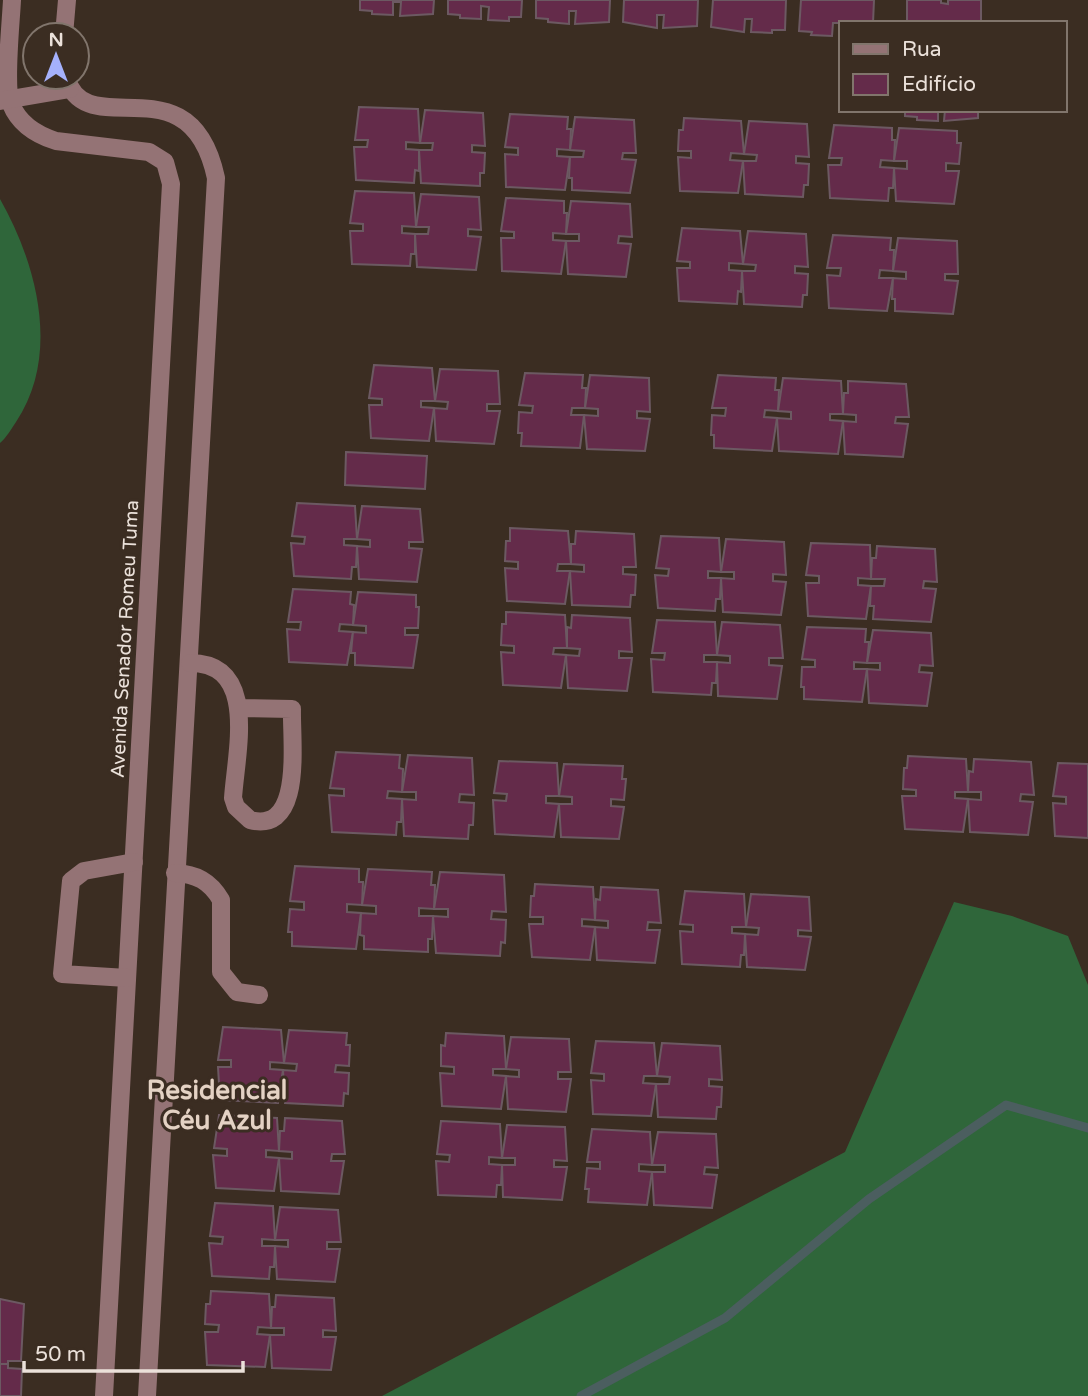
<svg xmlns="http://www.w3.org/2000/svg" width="1088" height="1396" viewBox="0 0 1088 1396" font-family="'Varela Round',sans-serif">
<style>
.forest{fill:#2f663a}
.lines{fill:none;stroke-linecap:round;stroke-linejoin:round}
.stream{stroke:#4b5e5f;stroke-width:9}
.building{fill:#642b4a;stroke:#6c5962;stroke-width:2}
.minor{stroke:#947375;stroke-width:18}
.labels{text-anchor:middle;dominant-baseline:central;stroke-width:6;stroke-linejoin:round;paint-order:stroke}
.street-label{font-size:19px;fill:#ebe1da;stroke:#3b2d22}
.district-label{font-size:26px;font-weight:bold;fill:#e4d2c4;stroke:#3b2d22}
</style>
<rect width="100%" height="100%" fill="#3b2d22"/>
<g class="forest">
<path d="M 0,199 C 37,264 61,355 16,422 C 11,429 7,437 0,443 Z"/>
<path d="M 954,902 L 1012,916 L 1068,936 L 1088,985 L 1088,1396 L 382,1396 L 845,1152 Z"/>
</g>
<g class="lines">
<path class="stream" d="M 581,1396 L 725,1318 L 869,1199 L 1006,1105 L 1088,1128"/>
</g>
<g class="building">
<path d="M 360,0 L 434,0 L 433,14 L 400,16 L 401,2 L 393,2 L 393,15 L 372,14 L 372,11 L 360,10 Z"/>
<path d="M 448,0 L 522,0 L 521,17 L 509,17 L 509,21 L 488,20 L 489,7 L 481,6 L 481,19 L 460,18 L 460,15 L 448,14 Z"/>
<path d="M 536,0 L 610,0 L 609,22 L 575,24 L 576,11 L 569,11 L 569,24 L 548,22 L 548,19 L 536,18 Z"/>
<path d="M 624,0 L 698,0 L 697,26 L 663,28 L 664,15 L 657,15 L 657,28 L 623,22 Z"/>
<path d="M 713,0 L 786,0 L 785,30 L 772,30 L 772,33 L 751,32 L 752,19 L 745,19 L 744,32 L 711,27 Z"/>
<path d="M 801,0 L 874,0 L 873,23 L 841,23 L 841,36 L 840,23 L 833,23 L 832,36 L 811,35 L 812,32 L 799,31 Z"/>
<path d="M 907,0 L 941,0 L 941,3 L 948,4 L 948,0 L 981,0 L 981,23 L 907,23 Z"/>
<path d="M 359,107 L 418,109 L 420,143 L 406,142 L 406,149 L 419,150 L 419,171 L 415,170 L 414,183 L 356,180 L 354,147 L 367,147 L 368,140 L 355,140 Z"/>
<path d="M 425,110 L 483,113 L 485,146 L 472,145 L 472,152 L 485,153 L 484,173 L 480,173 L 480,186 L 421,183 L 419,150 L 432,150 L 433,143 L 420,143 Z"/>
<path d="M 905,110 L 938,110 L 938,121 L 917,120 L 917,117 L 905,116 Z"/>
<path d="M 945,110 L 978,110 L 978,118 L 944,121 Z"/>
<path d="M 510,114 L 568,117 L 567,129 L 571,129 L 570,150 L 557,149 L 557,156 L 570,157 L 565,190 L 506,187 L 505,154 L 518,155 L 518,148 L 505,147 Z"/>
<path d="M 575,117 L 634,120 L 636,153 L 623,153 L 622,159 L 636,160 L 630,193 L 572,190 L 572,178 L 569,178 L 570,157 L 583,157 L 584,151 L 570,150 Z"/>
<path d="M 684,118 L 741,121 L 744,154 L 731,153 L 730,160 L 743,161 L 738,193 L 680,191 L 678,157 L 691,158 L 691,151 L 678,151 L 679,130 L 683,130 Z"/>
<path d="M 749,121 L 807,124 L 809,157 L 796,156 L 796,163 L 809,164 L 808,185 L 804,185 L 803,197 L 745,194 L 743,161 L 756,161 L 757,155 L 744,154 Z"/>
<path d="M 834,125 L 892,128 L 892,140 L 895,140 L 894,161 L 881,160 L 880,167 L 894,168 L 893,188 L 889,188 L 888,201 L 830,198 L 828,165 L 841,165 L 842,158 L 829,158 Z"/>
<path d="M 899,128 L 957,131 L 957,143 L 961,143 L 959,164 L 946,163 L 946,171 L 959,171 L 954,204 L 896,201 L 894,168 L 907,169 L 907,161 L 894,161 Z"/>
<path d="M 355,191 L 414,193 L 416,227 L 402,226 L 402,233 L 415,234 L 415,254 L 411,254 L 410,266 L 352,264 L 350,231 L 363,231 L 363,224 L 350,223 Z"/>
<path d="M 421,194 L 479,197 L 481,230 L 468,229 L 468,236 L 481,237 L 476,270 L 417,267 L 415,234 L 428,234 L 429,227 L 416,227 Z"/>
<path d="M 506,198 L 564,201 L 564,213 L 567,213 L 566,234 L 553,233 L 553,240 L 566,241 L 561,274 L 502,271 L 501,238 L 514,238 L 514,232 L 501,231 Z"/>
<path d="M 571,201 L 630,204 L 632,237 L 619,236 L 618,243 L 631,244 L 626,277 L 568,274 L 566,241 L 579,241 L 579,234 L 566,234 Z"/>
<path d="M 682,228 L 740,231 L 743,264 L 729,263 L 729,270 L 742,271 L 741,292 L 738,291 L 737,304 L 679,301 L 677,268 L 690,268 L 690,262 L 677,261 Z"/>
<path d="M 748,231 L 806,234 L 808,267 L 795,266 L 795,273 L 808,274 L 807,295 L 803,295 L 802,307 L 744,304 L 742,271 L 755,271 L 756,265 L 743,264 Z"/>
<path d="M 833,235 L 891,238 L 890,250 L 894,250 L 893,271 L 880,270 L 879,278 L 893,278 L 887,311 L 829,308 L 827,275 L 840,276 L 841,268 L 827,268 Z"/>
<path d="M 898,238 L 957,241 L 958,274 L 945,274 L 945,280 L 958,281 L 953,314 L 895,311 L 895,299 L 892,299 L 893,278 L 906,279 L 906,272 L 893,271 Z"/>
<path d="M 374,365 L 432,368 L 435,401 L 421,401 L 421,407 L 434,408 L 429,441 L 371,438 L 369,405 L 382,405 L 382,399 L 369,398 Z"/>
<path d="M 440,369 L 498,371 L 500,404 L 487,404 L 487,411 L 500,411 L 494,444 L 436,441 L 434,408 L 447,409 L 448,402 L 435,401 Z"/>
<path d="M 525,373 L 583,375 L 582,388 L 586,388 L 585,408 L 572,408 L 571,415 L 584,415 L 580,448 L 521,446 L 522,433 L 518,433 L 519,412 L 532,413 L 533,406 L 519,405 Z"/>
<path d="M 590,375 L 649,378 L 650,412 L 637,411 L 637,418 L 650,419 L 645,451 L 587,449 L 584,415 L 598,416 L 598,409 L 585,408 Z"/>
<path d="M 718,375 L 776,378 L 775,390 L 779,390 L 778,411 L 765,410 L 764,417 L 777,418 L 772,451 L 714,448 L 714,435 L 711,435 L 712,415 L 725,416 L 726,408 L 712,408 Z"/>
<path d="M 783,378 L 841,381 L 843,414 L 830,414 L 830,420 L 843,421 L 838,454 L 779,451 L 777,418 L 791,419 L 791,412 L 778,411 Z"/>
<path d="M 848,381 L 906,384 L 909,417 L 896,417 L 895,423 L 908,424 L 903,457 L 845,454 L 843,421 L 856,422 L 856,415 L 843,414 L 844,393 L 848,393 Z"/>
<path d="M 346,452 L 427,456 L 425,489 L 345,485 Z"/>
<path d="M 297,503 L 355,506 L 357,539 L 344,539 L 344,545 L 357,546 L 356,567 L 352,567 L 351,579 L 294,576 L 291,543 L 304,544 L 305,537 L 292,536 Z"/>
<path d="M 362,506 L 420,509 L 423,542 L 409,542 L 409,548 L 422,549 L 417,582 L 359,579 L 357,546 L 370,547 L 370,540 L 357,539 Z"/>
<path d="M 510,528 L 568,531 L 571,564 L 558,564 L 557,571 L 570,571 L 565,604 L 507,601 L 505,568 L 518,569 L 518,562 L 505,561 L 506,541 L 510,541 Z"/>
<path d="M 576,531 L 634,534 L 636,567 L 623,567 L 623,574 L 636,575 L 635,595 L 631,595 L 630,607 L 572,605 L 570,571 L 584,572 L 584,565 L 571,564 L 571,544 L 575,544 Z"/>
<path d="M 661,536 L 719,538 L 721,572 L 708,571 L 708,578 L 721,578 L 720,599 L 716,599 L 715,611 L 658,608 L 655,575 L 668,576 L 669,569 L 656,568 Z"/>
<path d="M 726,539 L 784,542 L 786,575 L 773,574 L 773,581 L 786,582 L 781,615 L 723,612 L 721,578 L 734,579 L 734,572 L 721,572 Z"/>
<path d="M 811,543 L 870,545 L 871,579 L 858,578 L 858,585 L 871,586 L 866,619 L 808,616 L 806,583 L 819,583 L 819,576 L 806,575 Z"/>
<path d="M 877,546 L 935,549 L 937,582 L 924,581 L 923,588 L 936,589 L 931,622 L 873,619 L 874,606 L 870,606 L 871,586 L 884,586 L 885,579 L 871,579 L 872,558 L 876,558 Z"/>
<path d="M 293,589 L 351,592 L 350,604 L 354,605 L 353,625 L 340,624 L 339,631 L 353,632 L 347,665 L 289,662 L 287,629 L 300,630 L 301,622 L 288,622 Z"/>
<path d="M 358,592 L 416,595 L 416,607 L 419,607 L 418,628 L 405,628 L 405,635 L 418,635 L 413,668 L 355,665 L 355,653 L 351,653 L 353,632 L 366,633 L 366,626 L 353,625 Z"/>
<path d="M 506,612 L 565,615 L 567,648 L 554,648 L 553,654 L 566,655 L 561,688 L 503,685 L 501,652 L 514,653 L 514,646 L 501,645 L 502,624 L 506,624 Z"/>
<path d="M 572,615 L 630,618 L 632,652 L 619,651 L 619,658 L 632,658 L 627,691 L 568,688 L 566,655 L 579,656 L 580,649 L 567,648 L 567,627 L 571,628 Z"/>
<path d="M 657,620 L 715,622 L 717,655 L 704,655 L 704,662 L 717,662 L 716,683 L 712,683 L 711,695 L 653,692 L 651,659 L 664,660 L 665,653 L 652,653 Z"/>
<path d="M 722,622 L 780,625 L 783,658 L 769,658 L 769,665 L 782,666 L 777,699 L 718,696 L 717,662 L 730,663 L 730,656 L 717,655 Z"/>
<path d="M 807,627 L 866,629 L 865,642 L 869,642 L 867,663 L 854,662 L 854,669 L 867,669 L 862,702 L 804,699 L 804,687 L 801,687 L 802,667 L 815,667 L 815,660 L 802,659 Z"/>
<path d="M 873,630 L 931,633 L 933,666 L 920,665 L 919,672 L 932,673 L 927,706 L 869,703 L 867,669 L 880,670 L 880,663 L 867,663 Z"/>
<path d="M 336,752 L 400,755 L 399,768 L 403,769 L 402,792 L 388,791 L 387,798 L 402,799 L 401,822 L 397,822 L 396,835 L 332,832 L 329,795 L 344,796 L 344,789 L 330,788 Z"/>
<path d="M 408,755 L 472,758 L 474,795 L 460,794 L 459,802 L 474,803 L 473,825 L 469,825 L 468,839 L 404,836 L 402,799 L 416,800 L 416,792 L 402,792 Z"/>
<path d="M 908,756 L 966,759 L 968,792 L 955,792 L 955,798 L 968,799 L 963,832 L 905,829 L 902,796 L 916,796 L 916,790 L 903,789 L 904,768 L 907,768 Z"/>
<path d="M 974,759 L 1031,762 L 1034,795 L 1021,794 L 1020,801 L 1033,802 L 1028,835 L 970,832 L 968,799 L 981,800 L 981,792 L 968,792 L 969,771 L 973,772 Z"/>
<path d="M 499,761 L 557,763 L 559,796 L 546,796 L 546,803 L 559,804 L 554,837 L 495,834 L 493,800 L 506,801 L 507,794 L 494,793 Z"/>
<path d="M 1058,763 L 1088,764 L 1088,838 L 1055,836 L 1053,803 L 1066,804 L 1066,797 L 1053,796 Z"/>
<path d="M 564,764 L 623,766 L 622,779 L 626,779 L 624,800 L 611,799 L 611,806 L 624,807 L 619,839 L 561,837 L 559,804 L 572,804 L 572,797 L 559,796 Z"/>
<path d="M 295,866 L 359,869 L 359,882 L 363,882 L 362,905 L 347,904 L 347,912 L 361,913 L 356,949 L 292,946 L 292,932 L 288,932 L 290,909 L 304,910 L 304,902 L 290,901 Z"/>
<path d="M 368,869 L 432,872 L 431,885 L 435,885 L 434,909 L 419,908 L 419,916 L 433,916 L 432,939 L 428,939 L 428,952 L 364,949 L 364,936 L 360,935 L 361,913 L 376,914 L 376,906 L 362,905 Z"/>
<path d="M 440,872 L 504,875 L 506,912 L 492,911 L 491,919 L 506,920 L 505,943 L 501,942 L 500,956 L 436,953 L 433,916 L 448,917 L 448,909 L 434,909 Z"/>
<path d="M 535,884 L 593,887 L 595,920 L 582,919 L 582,926 L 595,927 L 590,960 L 532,957 L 529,924 L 543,924 L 543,917 L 530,917 L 531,896 L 534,896 Z"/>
<path d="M 601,887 L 658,890 L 661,923 L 648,922 L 647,930 L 660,930 L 655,963 L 597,960 L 595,927 L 608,928 L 608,921 L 595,920 L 596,899 L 600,900 Z"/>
<path d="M 685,891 L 744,894 L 746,927 L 732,927 L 732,933 L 745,934 L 744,955 L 741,955 L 740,967 L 682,964 L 680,931 L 693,932 L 693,925 L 680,924 Z"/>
<path d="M 751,894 L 809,897 L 811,931 L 798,930 L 798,936 L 811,937 L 805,970 L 747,967 L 745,934 L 758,935 L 759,928 L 746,927 Z"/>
<path d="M 223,1027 L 281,1030 L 284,1063 L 270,1062 L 270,1069 L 283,1070 L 278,1103 L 220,1100 L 218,1067 L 231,1067 L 231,1060 L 218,1060 Z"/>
<path d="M 289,1030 L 347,1033 L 346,1045 L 350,1045 L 349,1066 L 336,1065 L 335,1072 L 349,1073 L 348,1094 L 344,1093 L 343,1106 L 285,1103 L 283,1070 L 296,1071 L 297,1064 L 284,1063 Z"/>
<path d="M 446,1033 L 504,1036 L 506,1069 L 493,1069 L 493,1075 L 506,1076 L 501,1109 L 442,1106 L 440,1073 L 454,1074 L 454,1067 L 441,1066 L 441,1045 L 445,1046 Z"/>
<path d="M 511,1037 L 569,1039 L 571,1072 L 558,1072 L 558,1079 L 571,1079 L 566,1112 L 508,1109 L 506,1076 L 519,1077 L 519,1070 L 506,1069 Z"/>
<path d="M 596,1041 L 654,1043 L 657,1076 L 644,1076 L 643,1083 L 656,1084 L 651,1116 L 593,1114 L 591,1080 L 604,1081 L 604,1074 L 591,1073 Z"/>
<path d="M 662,1043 L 720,1046 L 722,1080 L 709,1079 L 709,1086 L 722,1087 L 721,1107 L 717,1107 L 716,1119 L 658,1117 L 656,1084 L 669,1084 L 670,1077 L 657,1076 Z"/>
<path d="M 219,1115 L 277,1118 L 279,1151 L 266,1150 L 266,1157 L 279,1158 L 274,1191 L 216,1188 L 213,1155 L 227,1156 L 227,1149 L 214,1148 Z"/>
<path d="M 285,1118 L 342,1121 L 345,1154 L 332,1154 L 331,1161 L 344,1161 L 339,1194 L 281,1191 L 279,1158 L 292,1159 L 292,1152 L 279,1151 L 280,1131 L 284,1131 Z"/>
<path d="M 441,1121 L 500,1124 L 502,1158 L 489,1157 L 489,1164 L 502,1165 L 501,1185 L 497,1185 L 496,1197 L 438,1195 L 436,1161 L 449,1162 L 450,1155 L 437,1154 Z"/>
<path d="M 507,1125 L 565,1127 L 567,1161 L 554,1160 L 554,1167 L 567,1167 L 562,1200 L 503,1197 L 502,1165 L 515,1165 L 515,1158 L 502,1158 Z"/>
<path d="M 592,1129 L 650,1132 L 652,1165 L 639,1164 L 639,1171 L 652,1172 L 647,1205 L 588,1202 L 589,1189 L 585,1189 L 587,1168 L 600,1169 L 600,1162 L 587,1162 Z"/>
<path d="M 658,1132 L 716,1134 L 718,1168 L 705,1167 L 704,1174 L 717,1175 L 712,1208 L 654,1205 L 652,1172 L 665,1172 L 665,1165 L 652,1165 Z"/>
<path d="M 215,1203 L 273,1206 L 275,1240 L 262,1239 L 262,1246 L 275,1246 L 274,1267 L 270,1267 L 269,1279 L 212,1276 L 209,1243 L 222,1244 L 223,1237 L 210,1236 Z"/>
<path d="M 280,1207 L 338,1210 L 341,1242 L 327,1242 L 327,1249 L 340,1249 L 335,1282 L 277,1279 L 275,1246 L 288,1247 L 288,1240 L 275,1240 Z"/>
<path d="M 211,1291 L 269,1294 L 271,1328 L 258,1327 L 257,1334 L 270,1335 L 265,1367 L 207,1365 L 205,1332 L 218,1332 L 219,1325 L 205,1324 L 206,1304 L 210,1304 Z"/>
<path d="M 276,1295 L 334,1298 L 336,1331 L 323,1330 L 323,1337 L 336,1337 L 331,1370 L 272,1368 L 270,1335 L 284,1335 L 284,1328 L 271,1328 L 272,1307 L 275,1307 Z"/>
<path d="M 0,1299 L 24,1304 L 21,1361 L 8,1361 L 8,1364 L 0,1364 Z"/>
<path d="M 0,1364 L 8,1364 L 8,1368 L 22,1369 L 21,1396 L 0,1396 Z"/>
</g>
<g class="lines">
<g class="minor">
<path d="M 12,0 C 11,22 4,87 11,104 C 19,124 37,135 56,141 L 149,152 L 165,162 L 171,184 L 104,1396"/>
<path d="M 64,35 L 67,0"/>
<path d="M 66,77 C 86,147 190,56 216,178 L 147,1396"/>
<path d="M 0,101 L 70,89"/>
<path d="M 190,663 C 259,663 236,752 233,798 L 236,807 L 250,820 C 304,834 291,742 292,709 L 238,708"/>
<path d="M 175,873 C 196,874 210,881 221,900 L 221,972 L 237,992 L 259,995"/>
<path d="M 127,978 L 62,974 L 71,881 L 84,871 L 134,862"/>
</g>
</g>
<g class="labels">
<g class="street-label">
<text transform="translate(125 639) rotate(-87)">Avenida Senador Romeu Tuma</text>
</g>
<g class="district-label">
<text x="217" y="1090">Residencial<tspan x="217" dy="30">Céu Azul</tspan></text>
</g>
</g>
<rect x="839" y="21" width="228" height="91" fill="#3b2d22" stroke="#81756c" stroke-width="2"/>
<rect x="853" y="44" width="35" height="10" fill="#947375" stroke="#81756c" stroke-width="2"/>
<text x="902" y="56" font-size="21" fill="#ebe1da">Rua</text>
<rect x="853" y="74" width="35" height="21" fill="#642b4a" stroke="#81756c" stroke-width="2"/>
<text x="902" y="91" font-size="21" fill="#ebe1da">Edifício</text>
<g transform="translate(56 56)"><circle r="33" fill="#3b2d22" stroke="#81756c" stroke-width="2"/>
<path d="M0-5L12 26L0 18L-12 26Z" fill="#a5b1fc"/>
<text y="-10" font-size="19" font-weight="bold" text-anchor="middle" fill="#ebe1da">N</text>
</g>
<path d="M24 1361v10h219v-10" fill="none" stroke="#ebe1da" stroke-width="3.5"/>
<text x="35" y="1361" font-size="21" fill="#ebe1da" stroke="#3b2d22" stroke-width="5" paint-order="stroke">50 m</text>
</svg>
